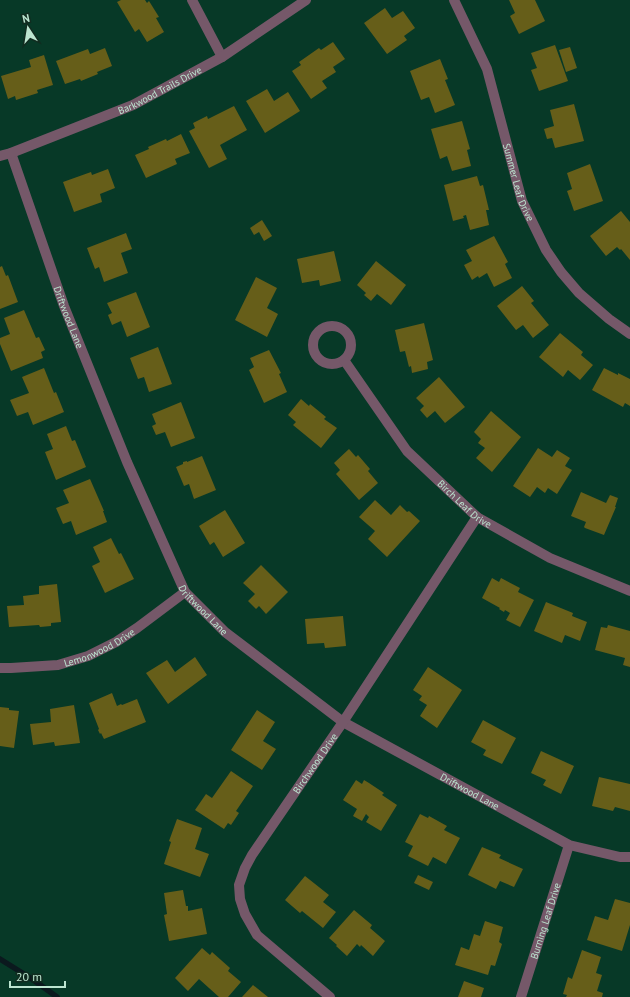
<svg xmlns="http://www.w3.org/2000/svg" width="630" height="997" viewBox="0 0 630 997" font-family="'PT Sans',sans-serif">
<style>
.lines{fill:none;stroke-linecap:round;stroke-linejoin:round}
.stream{stroke:#0b191e;stroke-width:5.5}
.building{fill:#665e19}
.minor{stroke:#755869;stroke-width:10}
.labels{text-anchor:middle;dominant-baseline:central;stroke-width:3.5;stroke-linejoin:round;paint-order:stroke}
.street-label{font-size:10px;fill:#bce5d0;stroke:#112c20}
</style>
<rect width="100%" height="100%" fill="#073927"/>
<g class="lines">
<path class="stream" d="M 0,959 L 32,979 L 57,997"/>
</g>
<g class="building">
<path d="M 121,0 L 145,0 L 147,3 L 149,1 L 159,17 L 156,18 L 164,32 L 147,42 L 139,29 L 135,32 L 117,2 Z"/>
<path d="M 509,0 L 535,0 L 545,21 L 519,34 L 510,16 L 515,13 Z"/>
<path d="M 385,8 L 392,18 L 403,11 L 415,28 L 404,36 L 407,40 L 387,54 L 364,23 Z"/>
<path d="M 333,42 L 345,59 L 333,67 L 336,72 L 322,81 L 327,88 L 311,99 L 292,71 L 301,65 L 299,62 L 319,48 L 321,50 Z"/>
<path d="M 555,45 L 568,81 L 539,91 L 531,70 L 537,68 L 531,53 Z"/>
<path d="M 570,47 L 577,68 L 566,72 L 559,50 Z"/>
<path d="M 105,48 L 112,66 L 97,72 L 98,74 L 81,81 L 80,79 L 65,84 L 56,61 L 88,49 L 90,54 Z"/>
<path d="M 44,55 L 53,85 L 37,90 L 38,93 L 16,100 L 15,96 L 8,99 L 1,76 L 31,67 L 29,60 Z"/>
<path d="M 440,59 L 448,79 L 445,80 L 455,105 L 435,113 L 429,97 L 421,100 L 410,71 Z"/>
<path d="M 267,89 L 274,101 L 288,92 L 300,111 L 265,133 L 246,101 Z"/>
<path d="M 574,104 L 584,141 L 555,148 L 552,138 L 547,139 L 544,129 L 554,126 L 550,110 Z"/>
<path d="M 234,106 L 247,130 L 220,145 L 227,159 L 209,168 L 189,131 L 195,128 L 193,123 L 207,116 L 208,119 Z"/>
<path d="M 462,121 L 470,149 L 467,150 L 471,166 L 452,171 L 447,156 L 440,159 L 431,129 Z"/>
<path d="M 181,134 L 190,153 L 175,159 L 177,164 L 146,178 L 135,155 L 149,149 L 148,147 L 166,139 L 167,141 Z"/>
<path d="M 590,164 L 603,201 L 574,211 L 567,191 L 572,189 L 567,173 Z"/>
<path d="M 108,169 L 115,188 L 100,194 L 102,202 L 74,212 L 63,182 L 91,172 L 92,175 Z"/>
<path d="M 477,176 L 480,186 L 483,185 L 489,210 L 486,210 L 489,225 L 470,230 L 466,215 L 463,216 L 464,218 L 453,221 L 444,185 Z"/>
<path d="M 621,211 L 630,222 L 630,260 L 621,249 L 620,250 L 617,247 L 606,256 L 590,236 Z"/>
<path d="M 262,220 L 272,236 L 264,241 L 259,232 L 254,235 L 250,228 Z"/>
<path d="M 126,233 L 132,249 L 121,253 L 128,273 L 104,282 L 99,267 L 95,269 L 87,248 Z"/>
<path d="M 494,236 L 508,262 L 505,264 L 512,278 L 494,287 L 487,273 L 479,278 L 478,276 L 472,280 L 464,265 L 472,261 L 466,250 Z"/>
<path d="M 334,251 L 341,281 L 320,286 L 319,280 L 302,283 L 297,259 Z"/>
<path d="M 376,261 L 406,285 L 391,305 L 377,294 L 371,301 L 364,295 L 366,293 L 357,285 Z"/>
<path d="M 2,266 L 6,276 L 8,275 L 18,302 L 0,309 L 0,267 Z"/>
<path d="M 256,277 L 277,288 L 267,308 L 278,314 L 267,337 L 235,320 Z"/>
<path d="M 522,286 L 534,301 L 531,303 L 549,325 L 533,338 L 523,325 L 516,330 L 497,306 Z"/>
<path d="M 136,292 L 150,327 L 127,337 L 121,321 L 112,325 L 108,315 L 112,313 L 107,303 Z"/>
<path d="M 24,310 L 36,338 L 39,337 L 45,350 L 41,352 L 43,358 L 11,371 L 0,344 L 0,338 L 10,334 L 4,318 Z"/>
<path d="M 424,323 L 433,360 L 427,362 L 428,369 L 412,373 L 411,366 L 409,367 L 405,351 L 400,352 L 395,330 Z"/>
<path d="M 560,333 L 583,352 L 581,355 L 593,365 L 580,380 L 568,370 L 563,377 L 539,357 Z"/>
<path d="M 158,347 L 172,384 L 149,392 L 144,377 L 138,379 L 130,358 Z"/>
<path d="M 269,350 L 281,373 L 279,374 L 287,392 L 264,403 L 249,370 L 254,367 L 250,358 Z"/>
<path d="M 44,368 L 54,393 L 56,392 L 64,412 L 33,425 L 28,412 L 17,416 L 10,400 L 29,393 L 22,377 Z"/>
<path d="M 604,368 L 618,375 L 618,373 L 630,379 L 630,406 L 625,403 L 623,407 L 592,390 Z"/>
<path d="M 439,377 L 465,407 L 445,423 L 435,411 L 427,418 L 420,410 L 424,406 L 416,398 Z"/>
<path d="M 301,399 L 309,406 L 310,404 L 326,417 L 324,419 L 337,428 L 321,448 L 293,425 L 296,422 L 288,415 Z"/>
<path d="M 181,402 L 195,438 L 171,447 L 165,432 L 156,435 L 152,426 L 156,424 L 152,414 Z"/>
<path d="M 491,411 L 521,437 L 492,472 L 476,458 L 485,448 L 478,443 L 481,439 L 474,432 Z"/>
<path d="M 66,426 L 72,441 L 75,440 L 86,467 L 56,480 L 45,452 L 53,449 L 47,434 Z"/>
<path d="M 538,448 L 552,457 L 557,450 L 570,458 L 565,466 L 572,470 L 557,494 L 548,488 L 545,493 L 537,487 L 530,497 L 513,486 Z"/>
<path d="M 349,449 L 356,457 L 358,455 L 370,469 L 368,471 L 378,483 L 359,500 L 336,474 L 340,470 L 334,463 Z"/>
<path d="M 202,456 L 216,490 L 194,499 L 189,484 L 184,486 L 176,467 L 183,464 L 183,462 L 187,461 L 187,462 Z"/>
<path d="M 90,479 L 104,511 L 103,511 L 107,522 L 76,535 L 71,521 L 63,524 L 56,508 L 69,503 L 63,490 Z"/>
<path d="M 581,492 L 606,503 L 610,495 L 618,498 L 615,507 L 616,507 L 604,535 L 585,528 L 584,527 L 586,522 L 571,516 Z"/>
<path d="M 375,500 L 391,515 L 400,505 L 407,512 L 409,511 L 420,521 L 387,557 L 368,539 L 375,531 L 359,517 Z"/>
<path d="M 225,510 L 245,543 L 223,557 L 214,542 L 210,545 L 199,526 Z"/>
<path d="M 111,538 L 119,554 L 121,553 L 134,579 L 105,593 L 92,566 L 100,562 L 93,547 Z"/>
<path d="M 261,565 L 288,592 L 266,614 L 259,606 L 256,609 L 248,601 L 255,594 L 243,583 Z"/>
<path d="M 492,578 L 499,582 L 501,578 L 520,588 L 518,592 L 534,600 L 520,627 L 506,620 L 510,613 L 505,610 L 504,612 L 499,609 L 500,608 L 482,598 Z"/>
<path d="M 57,584 L 61,622 L 51,623 L 51,626 L 40,627 L 39,625 L 9,627 L 7,606 L 24,605 L 23,596 L 39,594 L 39,586 Z"/>
<path d="M 546,602 L 573,613 L 572,616 L 587,622 L 580,641 L 565,635 L 562,643 L 534,631 Z"/>
<path d="M 343,616 L 346,646 L 325,648 L 324,643 L 307,644 L 305,619 Z"/>
<path d="M 608,625 L 630,631 L 630,667 L 623,665 L 625,658 L 595,650 L 601,627 L 607,628 Z"/>
<path d="M 195,657 L 207,675 L 168,704 L 146,673 L 167,660 L 175,672 Z"/>
<path d="M 428,667 L 462,690 L 437,728 L 420,716 L 427,705 L 419,700 L 422,696 L 413,690 Z"/>
<path d="M 112,693 L 117,706 L 121,704 L 122,705 L 137,699 L 146,722 L 104,739 L 101,733 L 100,734 L 98,730 L 99,729 L 89,703 Z"/>
<path d="M 74,705 L 80,743 L 55,746 L 54,742 L 33,745 L 30,724 L 51,722 L 50,709 Z"/>
<path d="M 0,707 L 9,708 L 9,710 L 19,711 L 14,748 L 0,746 Z"/>
<path d="M 257,710 L 275,722 L 263,741 L 276,749 L 262,770 L 231,750 Z"/>
<path d="M 483,720 L 516,738 L 502,764 L 483,755 L 486,750 L 471,742 Z"/>
<path d="M 541,751 L 574,766 L 561,794 L 543,785 L 546,780 L 531,773 Z"/>
<path d="M 231,771 L 253,786 L 236,811 L 239,813 L 231,825 L 228,823 L 224,829 L 195,810 L 206,794 L 212,798 Z"/>
<path d="M 599,777 L 630,784 L 630,811 L 615,807 L 613,811 L 592,806 Z"/>
<path d="M 356,780 L 362,784 L 364,780 L 369,783 L 384,793 L 382,795 L 397,805 L 381,831 L 366,822 L 369,817 L 366,814 L 362,821 L 353,816 L 357,809 L 343,800 Z"/>
<path d="M 420,814 L 428,818 L 429,816 L 447,826 L 444,830 L 460,838 L 446,864 L 433,857 L 428,866 L 408,856 L 413,846 L 405,842 Z"/>
<path d="M 177,819 L 202,828 L 195,849 L 209,854 L 200,877 L 164,864 L 171,842 L 169,841 Z"/>
<path d="M 482,847 L 501,855 L 499,858 L 523,869 L 514,887 L 500,881 L 496,889 L 468,875 Z"/>
<path d="M 418,875 L 433,882 L 429,890 L 414,883 Z"/>
<path d="M 305,876 L 329,895 L 323,902 L 336,912 L 323,928 L 302,911 L 300,913 L 285,900 Z"/>
<path d="M 183,890 L 186,906 L 188,906 L 188,911 L 202,908 L 207,934 L 169,941 L 164,915 L 167,914 L 164,893 Z"/>
<path d="M 615,899 L 630,903 L 630,925 L 622,951 L 587,940 L 595,916 L 608,920 Z"/>
<path d="M 354,910 L 372,925 L 370,928 L 385,941 L 373,956 L 361,945 L 360,947 L 357,944 L 347,956 L 336,946 L 337,945 L 329,938 Z"/>
<path d="M 485,921 L 503,927 L 499,942 L 502,944 L 495,966 L 491,965 L 488,975 L 455,965 L 461,947 L 469,950 L 474,934 L 480,936 Z"/>
<path d="M 202,948 L 210,955 L 212,952 L 230,968 L 228,971 L 241,982 L 228,997 L 219,997 L 199,979 L 188,991 L 175,978 Z"/>
<path d="M 582,950 L 601,957 L 596,973 L 602,975 L 597,991 L 603,993 L 602,997 L 566,997 L 567,995 L 563,994 L 568,977 L 572,979 Z"/>
<path d="M 464,981 L 484,988 L 481,997 L 458,997 Z"/>
<path d="M 253,985 L 268,997 L 242,997 Z"/>
</g>
<g class="lines">
<g class="minor">
<path d="M 192,0 L 222,57"/>
<path id="s1" d="M 454,0 L 487,69 L 522,201 L 546,250 L 561,272 L 579,293 L 609,319 L 630,334"/>
<path id="s2" d="M 11,153 L 64,306 L 127,462 L 185,592 L 225,632 L 343,722 L 569,845 L 620,857 L 630,857"/>
<path id="s3" d="M 0,156 L 11,153 L 133,105 L 222,57 L 306,0"/>
<circle cx="332" cy="345" r="19"/>
<path id="s4" d="M 344,360 L 407,451 L 477,517 L 550,558 L 630,591"/>
<path id="s5" d="M 0,668 L 11,668 L 58,665 L 88,656 L 116,642 L 137,628 L 185,592"/>
<path id="s6" d="M 330,997 L 257,935 L 245,914 L 240,899 L 239,885 L 245,868 L 252,855 L 343,722 L 477,517"/>
<path id="s7" d="M 521,997 L 569,845"/>
</g>
</g>
<g class="labels">
<g class="street-label">
<text stroke="none"><textPath href="#s3" startOffset="173">Barkwood Trails Drive</textPath></text>
<text stroke="none"><textPath href="#s1" startOffset="194">Summer Leaf Drive</textPath></text>
<text stroke="none"><textPath href="#s2" startOffset="174">Driftwood Lane</textPath></text>
<text stroke="none"><textPath href="#s4" startOffset="189">Birch Leaf Drive</textPath></text>
<text stroke="none"><textPath href="#s2" startOffset="498">Driftwood Lane</textPath></text>
<text stroke="none"><textPath href="#s5" startOffset="103">Lemonwood Drive</textPath></text>
<text stroke="none"><textPath href="#s6" startOffset="294">Birchwood Drive</textPath></text>
<text stroke="none"><textPath href="#s2" startOffset="822">Driftwood Lane</textPath></text>
<text stroke="none"><textPath href="#s7" startOffset="80">Burning Leaf Drive</textPath></text>
</g>
</g>
<g transform="translate(28 28) rotate(348)" stroke="#112c20" stroke-width="3" paint-order="stroke">
<path d="M0-3L7 15L0 10L-7 15Z" fill="#bce5d0"/>
<text y="-6" font-size="11" font-weight="bold" text-anchor="middle" fill="#bce5d0">N</text>
</g>
<path d="M10 981v6h55v-6" fill="none" stroke="#bce5d0" stroke-width="2"/>
<text x="16" y="981" font-size="12" fill="#bce5d0" stroke="#112c20" stroke-width="3" paint-order="stroke">20 m</text>
</svg>
